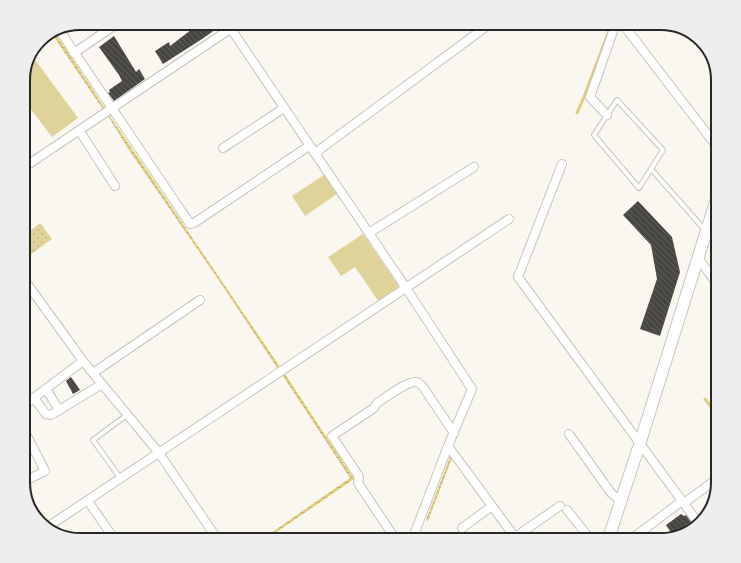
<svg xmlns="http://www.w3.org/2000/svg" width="741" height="563" viewBox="0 0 741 563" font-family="'PT Sans Narrow',sans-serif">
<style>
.grass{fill:#e0d39a}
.park{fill:url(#park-dots)}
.water{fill:url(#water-rules)}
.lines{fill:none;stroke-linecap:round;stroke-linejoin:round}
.stream{stroke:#e0cd7a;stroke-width:3}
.building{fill:url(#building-back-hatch)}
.lane-casing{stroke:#c7c6be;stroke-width:6}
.street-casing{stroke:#c7c6be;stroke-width:10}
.secondary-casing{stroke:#c7c6be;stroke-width:13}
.lane{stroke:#fff;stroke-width:4}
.street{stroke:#fff;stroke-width:8}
.secondary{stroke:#fff;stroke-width:11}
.rim{fill:none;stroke:#282725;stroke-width:2}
</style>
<defs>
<pattern id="park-dots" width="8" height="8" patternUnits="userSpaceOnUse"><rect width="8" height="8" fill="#e0d39a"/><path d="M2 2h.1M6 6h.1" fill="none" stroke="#c0b585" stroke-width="1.8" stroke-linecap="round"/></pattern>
<pattern id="water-rules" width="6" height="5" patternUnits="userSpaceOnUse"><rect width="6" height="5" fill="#e0cd7a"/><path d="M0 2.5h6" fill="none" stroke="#c0b069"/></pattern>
<pattern id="building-back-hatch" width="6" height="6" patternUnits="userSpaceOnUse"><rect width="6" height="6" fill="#474640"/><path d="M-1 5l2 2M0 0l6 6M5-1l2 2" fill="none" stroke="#5f5e59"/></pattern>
</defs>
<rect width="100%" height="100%" fill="#f9f7ef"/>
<g class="grass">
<path d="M 33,57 L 78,118 L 52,137 L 23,99 L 23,76 Z"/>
<path d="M 324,175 L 337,194 L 305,216 L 292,196 Z"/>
<path d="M 363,234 L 400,288 L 379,302 L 355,267 L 341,276 L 328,257 Z"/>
</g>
<path class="park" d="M 40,223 L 52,239 L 23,260 L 23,236 Z"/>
<g class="water">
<path d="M 55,33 L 104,107 L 102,108 L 52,34 Z"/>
<path d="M 109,115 L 280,367 L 278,369 L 218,279 L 129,150 L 108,116 Z"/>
<path d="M 285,374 L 354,479 L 265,540 L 261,540 L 350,478 L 283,376 Z"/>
<path d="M 450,457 L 452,458 L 428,521 L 426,520 Z"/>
</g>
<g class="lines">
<g class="stream">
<path d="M 577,113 L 584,97 L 612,23"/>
<path d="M 705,399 L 718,416"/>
</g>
</g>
<g class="building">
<path d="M 200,23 L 222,23 L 222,25 L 202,39 L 163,64 L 155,51 L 169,42 L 170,46 Z"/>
<path d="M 114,36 L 136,72 L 139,69 L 145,79 L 114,101 L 108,93 L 110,92 L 109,90 L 122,81 L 119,75 L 99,47 Z"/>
<path d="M 638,201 L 672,237 L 680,272 L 660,336 L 640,329 L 657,279 L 651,245 L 623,215 Z"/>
<path d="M 71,377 L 80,390 L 73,394 L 66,381 Z"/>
<path d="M 681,514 L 684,516 L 686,515 L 691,522 L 673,535 L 666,525 Z"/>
</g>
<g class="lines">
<g class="lane-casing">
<g id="lane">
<path d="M 651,169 L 639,188 L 594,135 L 617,100 L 663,150 L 651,169 L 704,229"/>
<path d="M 121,479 L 93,440 L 127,415"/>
</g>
</g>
<g class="street-casing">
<g id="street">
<path d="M 227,23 L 406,288 L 472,389 L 448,446 L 412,540"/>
<path d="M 622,23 L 718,148"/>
<path d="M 60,31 L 190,224 L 194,223 L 309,146"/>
<path d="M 74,53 L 118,23"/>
<path d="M 607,115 L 590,97 L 616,23"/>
<path d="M 79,130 L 115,186"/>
<path d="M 223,148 L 284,108"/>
<path d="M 315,153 L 491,23"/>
<path d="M 562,164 L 518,277 L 699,524"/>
<path d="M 23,168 L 239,23"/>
<path d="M 369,233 L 474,167"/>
<path d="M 698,258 L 718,285"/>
<path d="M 23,278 L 83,361 L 159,453 L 218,540"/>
<path d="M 93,373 L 200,300"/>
<path d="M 46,389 L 59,410"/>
<path d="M 34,398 L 46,414 L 51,415 L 102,384"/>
<path d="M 23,406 L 83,361"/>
<path d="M 569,434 L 611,493 L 621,501"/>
<path d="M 448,446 L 517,540"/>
<path d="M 23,482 L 45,471 L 23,428"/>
<path d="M 88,501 L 115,540"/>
<path d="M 684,503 L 718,478"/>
<path d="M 567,510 L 591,540"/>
<path d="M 46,528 L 509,219"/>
<path d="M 462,528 L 492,506"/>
<path d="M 515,537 L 560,506"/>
<path d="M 396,540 L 358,483 L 359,478 L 358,475 L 332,436 L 374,408 L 377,403 C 385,398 407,381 416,382 C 419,382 421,385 423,387 L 454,433"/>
<path d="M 630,540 L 682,501"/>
</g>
</g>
<g class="secondary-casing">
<path id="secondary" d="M 608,540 L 640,443 L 718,194"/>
</g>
<use href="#lane" class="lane"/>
<use href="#street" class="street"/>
<use href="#secondary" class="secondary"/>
</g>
<path d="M0 0H741V563H0ZM80 30H661A50 50 0 0 1 711 80V483A50 50 0 0 1 661 533H80A50 50 0 0 1 30 483V80A50 50 0 0 1 80 30Z" fill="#eee" fill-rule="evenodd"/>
<path class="rim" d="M80 30H661A50 50 0 0 1 711 80V483A50 50 0 0 1 661 533H80A50 50 0 0 1 30 483V80A50 50 0 0 1 80 30Z"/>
</svg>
